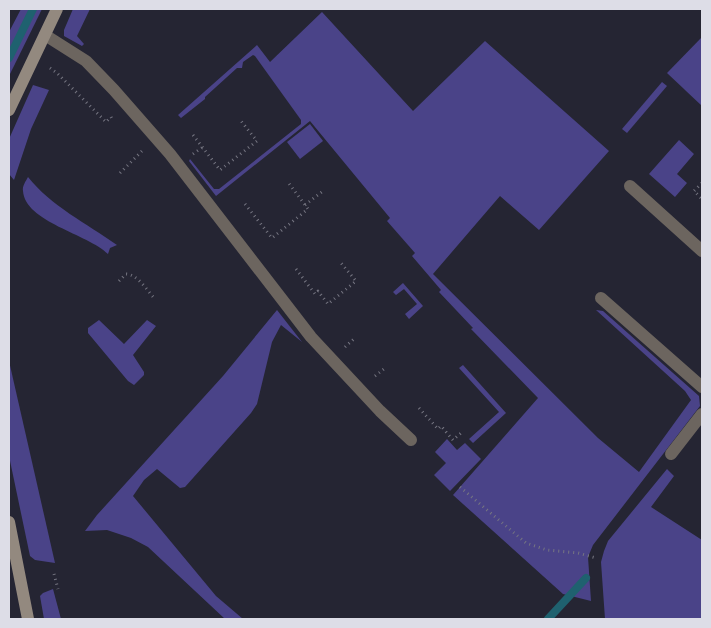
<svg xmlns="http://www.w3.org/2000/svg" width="711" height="628" viewBox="0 0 711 628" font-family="Merriweather,serif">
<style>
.green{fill:#4a4388}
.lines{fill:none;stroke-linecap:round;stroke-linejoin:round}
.stream{stroke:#1f616f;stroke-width:8}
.path{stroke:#767682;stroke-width:3;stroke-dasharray:1 4;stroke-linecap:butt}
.lane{stroke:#6c655f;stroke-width:12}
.street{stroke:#6c655f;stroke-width:12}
.secondary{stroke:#93897f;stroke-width:12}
</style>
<rect width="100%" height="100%" fill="#252533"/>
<g class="green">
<path d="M 21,9 L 42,9 L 9,76 L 9,32 Z"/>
<path d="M 73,9 L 90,9 L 77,36 L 84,44 L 82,46 L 64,36 L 64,30 Z"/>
<path d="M 322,12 L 413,111 L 485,41 L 609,151 L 539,230 L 500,196 L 433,274 L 598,438 L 639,472 L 691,400 L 685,391 L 596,310 L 603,311 L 699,396 L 700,406 L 593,545 L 588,557 L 591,601 L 563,594 L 453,495 L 538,398 L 471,329 L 473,328 L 439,292 L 441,290 L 412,256 L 415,253 L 387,221 L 390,218 L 310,121 L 216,196 L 189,161 L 190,159 L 214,189 L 219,189 L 301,124 L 301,120 L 255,56 L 253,55 L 243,62 L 242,68 L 237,68 L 205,97 L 205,99 L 181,118 L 178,115 L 257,45 L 270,62 Z"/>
<path d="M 702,37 L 702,106 L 667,73 Z"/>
<path d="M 662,82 L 667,86 L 627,133 L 622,129 Z"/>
<path d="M 33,85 L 49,90 L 31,129 L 14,180 L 9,174 L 9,139 Z"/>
<path d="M 310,124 L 323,141 L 300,159 L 287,142 Z"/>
<path d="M 679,140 L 694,154 L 677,174 L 687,183 L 675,197 L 649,174 Z"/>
<path d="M 28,177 C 51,206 86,223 117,245 L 110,248 L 108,254 C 88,234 25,222 23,191 C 22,186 26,181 28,177 Z"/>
<path d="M 403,283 L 423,306 L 409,319 L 405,314 L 417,304 L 404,289 L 396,295 L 393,292 Z"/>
<path d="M 277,310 L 302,342 L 281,325 L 272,342 L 257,404 L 251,413 L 185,487 L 180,488 L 157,469 L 144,480 L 133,496 L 216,596 L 243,619 L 225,619 L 148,547 L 131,538 L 107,530 L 85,531 L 97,515 L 223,376 Z"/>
<path d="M 99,320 L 124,344 L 147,320 L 156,326 L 133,355 L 144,372 L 144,375 L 134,385 L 128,381 L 88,333 L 88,328 Z"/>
<path d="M 9,361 L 55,563 L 35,560 L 30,556 L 9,456 Z"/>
<path d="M 463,365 L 506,413 L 473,443 L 469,439 L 499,412 L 459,368 Z"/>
<path d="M 447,439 L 457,450 L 465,443 L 481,459 L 450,491 L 434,475 L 446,463 L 435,452 Z"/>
<path d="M 667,469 L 674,476 L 651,507 L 702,540 L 702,619 L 605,619 L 601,562 L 604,551 L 608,541 Z"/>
<path d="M 53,589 L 61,619 L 44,619 L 40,596 L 43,593 Z"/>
</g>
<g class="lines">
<g class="stream">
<path d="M 9,58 L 33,9"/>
<path d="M 548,619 L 586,578"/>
</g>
<g class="path">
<path d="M 50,68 L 57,73 L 106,122 L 111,117 L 112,119"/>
<path d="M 193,135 L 220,170 L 257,141 L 241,121"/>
<path d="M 193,154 L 203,147"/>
<path d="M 120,173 L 142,151"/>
<path d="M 702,183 L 694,191 L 702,199"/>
<path d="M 245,204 L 272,238 L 308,209 L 287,181"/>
<path d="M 305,205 L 323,191"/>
<path d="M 296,269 L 315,294 L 318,291 L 328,304 L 356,281 L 341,263"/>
<path d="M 119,281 L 126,274 C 137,274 147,290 154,298"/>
<path d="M 345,347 L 356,337"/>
<path d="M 375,376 L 384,369"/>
<path d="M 419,408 L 438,429 L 441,426 L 453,440 L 461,433"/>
<path d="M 460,487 L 526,543 L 547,550 L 578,553 L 596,558"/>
<path d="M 54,574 L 58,589"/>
</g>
<g class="lane">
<path d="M 45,35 L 86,61 L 114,90 L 170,154 L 311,337 L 380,411 L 411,440"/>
<path d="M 630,186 L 702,251"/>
<path d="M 601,298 L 702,387"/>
</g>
<path class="street" d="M 671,454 L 702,414"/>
<g class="secondary">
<path d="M 9,110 L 57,9"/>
<path d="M 9,522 L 28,619"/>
</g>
</g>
<rect width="711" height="628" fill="none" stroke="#dddde7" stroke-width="20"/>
</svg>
